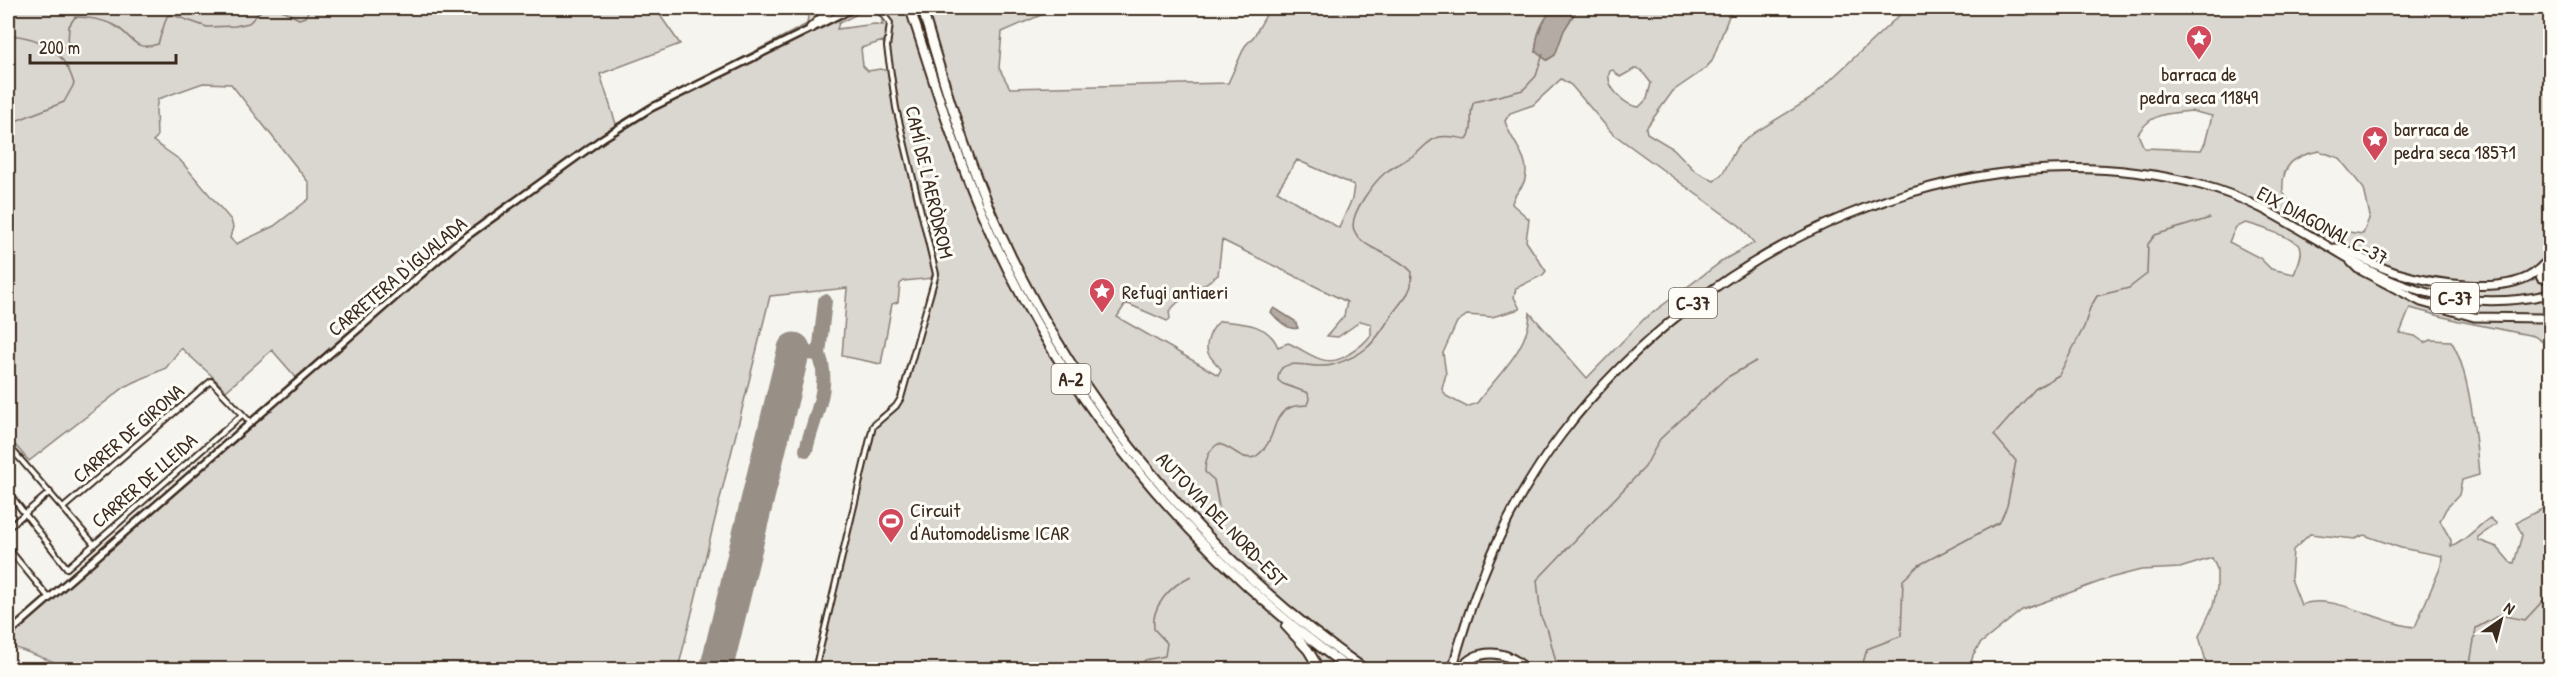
<svg xmlns="http://www.w3.org/2000/svg" width="2558" height="677" viewBox="0 0 2558 677" font-family="'Patrick Hand',sans-serif">
<style>
.green{fill:#dad6d0;stroke:#8a8077;stroke-width:1.5;fill-rule:evenodd}
.water{fill:#b4aca4;stroke:#84786e;stroke-width:1.5}
.lines{fill:none;stroke-linecap:round;stroke-linejoin:round}
.stream{stroke:#84786e;stroke-width:1.5}
.taxiway{stroke:#988f86;stroke-width:14}
.runway{stroke:#988f86;stroke-width:33}
.minor-casing{stroke:#3b2a1e;stroke-width:8}
.tertiary-casing{stroke:#3b2a1e;stroke-width:10}
.trunk-casing{stroke:#3b2a1e;stroke-width:11}
.motorway-casing{stroke:#3b2a1e;stroke-width:12}
.minor{stroke:#fdfcf7;stroke-width:4}
.tertiary{stroke:#fdfcf7;stroke-width:5}
.trunk{stroke:#fdfcf7;stroke-width:7}
.motorway{stroke:#fdfcf7;stroke-width:8}
.labels{text-anchor:middle;dominant-baseline:central;stroke-width:6;stroke-linejoin:round;paint-order:stroke}
.shield{fill:#fdfcf7;stroke:#75695f;stroke-width:1.5}
.shield-label{font-size:18px;font-weight:bold;fill:#3b2a1e}
.poi-label{font-size:20px;fill:#3b2a1e;stroke:#fdfcf7;text-anchor:start}
.street-label{font-size:20px;fill:#3b2a1e;stroke:#fdfcf7}
</style>
<rect width="100%" height="100%" fill="#f5f4ee"/>
<filter id="ink" filterUnits="userSpaceOnUse"><feTurbulence type="fractalNoise" baseFrequency=".0167" numOctaves="2"/><feDisplacementMap in="SourceGraphic" scale="12" xChannelSelector="R" yChannelSelector="G"/><feConvolveMatrix kernelMatrix="1 2 1 2 8 2 1 2 1" color-interpolation-filters="sRGB"/></filter>
<g filter="url(#ink)">
<path class="green" d="M 8,8 L 655,8 L 680,44 L 600,74 L 616,124 L 807,24 L 809,8 L 869,8 L 839,23 L 837,29 L 875,24 L 883,25 L 881,17 L 870,8 L 1057,8 L 1002,32 L 999,68 L 1010,88 L 1228,83 L 1245,46 L 1254,36 L 1270,8 L 1554,8 C 1543,19 1535,36 1536,52 L 1547,60 L 1555,55 L 1564,30 L 1578,8 L 1732,8 L 1712,61 L 1705,69 L 1673,91 L 1646,128 L 1647,133 L 1674,149 L 1695,171 L 1714,181 L 1723,173 L 1737,147 L 1754,133 L 1810,99 L 1907,8 L 2550,8 L 2550,347 L 2534,336 L 2459,321 L 2410,308 L 2400,333 L 2415,336 L 2425,343 L 2431,340 L 2451,341 C 2470,370 2476,440 2479,475 L 2462,480 L 2459,495 L 2446,509 L 2440,521 L 2451,540 L 2451,547 C 2466,541 2476,527 2490,518 L 2497,524 L 2478,537 L 2478,540 L 2497,547 L 2510,562 L 2514,563 L 2522,535 L 2516,522 L 2550,505 L 2550,669 L 2208,669 L 2199,636 L 2213,606 L 2217,588 L 2217,569 L 2212,558 L 2180,568 L 2141,570 L 2110,578 L 2022,610 L 1980,644 L 1973,655 L 1970,669 L 812,669 L 872,421 L 895,405 L 900,396 L 932,278 L 904,281 L 900,284 L 898,302 L 892,304 L 881,364 L 842,356 L 847,288 L 770,296 L 678,669 L 73,669 L 8,645 L 8,638 L 300,382 L 272,350 L 226,391 L 211,375 L 181,348 L 166,368 L 126,386 L 29,461 L 8,437 L 8,82 L 12,79 L 8,72 ZM 883,41 L 889,71 L 880,69 L 868,71 L 863,66 L 861,48 ZM 1636,68 L 1641,70 L 1651,83 L 1647,99 L 1639,107 C 1625,106 1604,86 1610,71 L 1613,70 L 1620,77 ZM 1561,79 L 1571,85 L 1612,133 L 1740,226 L 1754,243 L 1725,259 L 1644,319 L 1587,378 L 1530,313 C 1529,349 1497,375 1477,403 L 1467,407 L 1446,396 L 1442,389 L 1446,374 L 1443,353 L 1457,322 L 1467,315 L 1492,317 L 1520,309 L 1514,297 L 1516,288 L 1543,275 L 1546,271 L 1526,241 L 1529,219 L 1512,204 C 1513,193 1523,189 1525,179 C 1531,157 1510,141 1505,121 L 1510,113 L 1533,105 ZM 203,83 L 231,84 L 309,183 L 309,199 L 274,226 L 236,244 L 230,238 L 233,227 L 231,220 L 180,160 L 153,141 L 157,137 L 156,109 L 158,99 ZM 2191,111 L 2212,116 L 2205,143 L 2201,150 L 2144,148 L 2138,134 C 2152,112 2167,114 2191,111 ZM 2319,151 L 2339,158 L 2364,189 L 2370,216 L 2363,234 C 2332,231 2299,221 2283,192 C 2281,164 2294,156 2319,151 ZM 1297,160 L 1354,185 L 1352,199 L 1339,228 L 1277,191 ZM 2246,223 C 2255,225 2296,239 2300,246 C 2304,253 2297,267 2294,274 L 2271,269 L 2260,258 L 2229,242 L 2236,227 ZM 1222,240 L 1347,302 L 1344,316 L 1327,336 L 1338,337 L 1361,321 L 1371,324 L 1371,335 C 1365,343 1357,349 1349,354 C 1325,371 1310,352 1288,343 L 1278,347 C 1268,323 1242,323 1220,321 C 1212,327 1204,343 1208,353 C 1211,359 1217,364 1221,369 L 1218,375 L 1117,317 L 1126,303 L 1167,321 L 1170,319 L 1169,311 L 1177,303 L 1218,275 ZM 2310,534 L 2355,539 L 2364,535 L 2401,548 L 2442,556 L 2441,566 L 2415,627 C 2382,625 2332,591 2301,605 L 2291,579 L 2293,550 Z"/>
<g class="water">
<path d="M 1554,8 L 1578,8 L 1564,30 L 1555,55 L 1547,60 L 1536,52 C 1535,36 1543,19 1554,8 Z"/>
<path d="M 1274,308 L 1295,321 L 1298,328 C 1289,331 1277,320 1271,312 Z"/>
</g>
<g class="lines">
<g class="stream">
<path d="M 278,8 L 299,19 L 305,17 L 310,8"/>
<path d="M 8,35 C 42,37 65,51 74,84 L 64,102 L 8,124"/>
<path d="M 58,53 L 68,43 L 69,26 L 75,17 C 87,17 106,20 117,27 C 134,38 134,52 158,44 L 167,16 L 173,15 L 207,27 L 235,26 L 249,23 L 264,8"/>
<path d="M 1219,507 L 1214,480 L 1205,472 C 1205,460 1209,450 1218,444 C 1233,446 1239,461 1255,457 C 1279,441 1269,414 1292,407 C 1296,405 1302,406 1307,405 L 1309,399 L 1308,393 L 1283,384 L 1278,380 C 1278,352 1313,371 1332,365 C 1365,355 1374,344 1391,316 C 1396,308 1403,301 1408,293 L 1411,286 L 1412,272 C 1395,253 1362,250 1354,230 C 1348,215 1375,181 1386,172 C 1396,165 1407,160 1417,153 C 1424,147 1430,139 1439,137 C 1448,135 1458,138 1467,139 C 1476,127 1467,114 1474,102 L 1523,90 L 1536,76 L 1543,54"/>
<path d="M 1135,670 L 1145,660 L 1165,656 L 1167,643 L 1154,629 C 1150,606 1172,585 1191,576"/>
<path d="M 1558,670 L 1548,631 L 1541,617 L 1537,580 L 1645,467 L 1660,439 L 1726,378 L 1756,361"/>
<path d="M 1861,670 L 1867,649 L 1901,636 L 1903,580 L 1919,565 L 2000,522 L 2007,506 L 2016,461 L 1994,435 L 2035,389 L 2059,375 L 2084,327 L 2090,308 L 2097,296 L 2129,288 L 2147,274 L 2148,244 L 2155,235 L 2210,218"/>
<path d="M 2469,670 L 2476,628 L 2500,615 L 2525,620 L 2550,593"/>
</g>
<g class="taxiway">
<path d="M 792,356 L 806,353 L 819,354 L 825,301"/>
<path d="M 806,450 C 813,418 832,387 819,354"/>
</g>
<path class="runway" d="M 716,670 L 794,349"/>
<g class="minor-casing">
<g id="minor">
<path d="M 8,445 L 94,544"/>
<path d="M 8,492 L 67,568 L 242,415"/>
<path d="M 63,508 L 211,381 L 250,422"/>
<path d="M 8,528 L 50,492"/>
<path d="M 8,548 L 49,598"/>
<path d="M 815,670 L 873,426 L 896,406 L 901,398 L 936,274 L 896,108 L 887,47 L 890,23 L 878,8"/>
</g>
</g>
<g class="tertiary-casing">
<path id="tertiary" d="M 8,634 L 456,244 L 603,138 L 651,108 L 853,8"/>
</g>
<g class="trunk-casing">
<g id="trunk">
<path d="M 2335,248 L 2343,248 C 2359,257 2376,266 2394,272 C 2429,283 2509,297 2538,270"/>
<path d="M 2351,262 L 2358,269 L 2421,302 L 2474,317 L 2542,318 L 2550,320"/>
<path d="M 2550,265 L 2544,264 L 2538,270 L 2541,278 L 2550,279"/>
<path d="M 2550,319 L 2548,315 L 2550,309"/>
<path d="M 1452,670 C 1474,587 1508,504 1561,435 C 1705,246 1963,122 2201,185 C 2264,201 2314,241 2371,271 C 2427,300 2489,308 2550,294"/>
</g>
</g>
<g class="motorway-casing">
<g id="motorway">
<path d="M 837,8 L 842,13"/>
<path d="M 910,8 C 932,75 952,143 980,209 C 1058,394 1188,553 1351,670"/>
<path d="M 922,8 C 941,73 960,138 986,201 C 1064,388 1199,555 1366,670"/>
<path d="M 811,28 L 833,8"/>
<path d="M 1286,626 L 1308,650 L 1320,670"/>
<path d="M 1460,670 C 1477,646 1508,650 1526,670"/>
</g>
</g>
<use href="#minor" class="minor"/>
<use href="#tertiary" class="tertiary"/>
<use href="#trunk" class="trunk"/>
<use href="#motorway" class="motorway"/>
</g>
</g>
<defs>
<g id="sight-pin" transform="scale(1.35)"><path d="M0 17L-7.5 6A9.5 9.5 0 1 1 7.5 6Z" fill="#d1495b" stroke="#fdfcf7"/><path d="M0-6L1.8-2.2L6-1.7L2.9 1.2L3.7 5.4L0 3.3L-3.7 5.4L-2.9 1.2L-6-1.7L-1.8-2.2Z" fill="#fff"/></g>
<g id="stadium-pin" transform="scale(1.35)"><path d="M0 17L-7.5 6A9.5 9.5 0 1 1 7.5 6Z" fill="#d1495b" stroke="#fdfcf7"/><path d="M0-5a6.5 5 0 1 0 0 10a6.5 5 0 1 0 0-10ZM-3.5-1.8h7v3.6h-7Z" fill="#fff"/></g>
</defs>
<g fill-rule="evenodd">
<use href="#sight-pin" x="2199" y="38"/>
<use href="#sight-pin" x="2375" y="139"/>
<use href="#sight-pin" x="1102" y="291"/>
<use href="#stadium-pin" x="891" y="521"/>
</g>
<g class="labels">
<g class="shield">
<rect x="2431" y="283" width="48" height="30" rx="4.5"/>
<rect x="1669" y="288" width="48" height="30" rx="4.5"/>
<rect x="1051.5" y="364" width="39" height="30" rx="4.5"/>
</g>
<g class="shield-label">
<text x="2455" y="298">C-37</text>
<text x="1693" y="303">C-37</text>
<text x="1071" y="379">A-2</text>
</g>
<g class="poi-label">
<text x="2199" y="73" text-anchor="middle">barraca de<tspan x="2199" dy="23">pedra seca 11849</tspan></text>
<text x="2394" y="128">barraca de<tspan x="2394" dy="23">pedra seca 18571</tspan></text>
<text x="1122" y="291">Refugi antiaeri</text>
<text x="910" y="509">Circuit<tspan x="910" dy="23">d'Automodelisme ICAR</tspan></text>
</g>
<g class="street-label">
<text transform="translate(930 182) rotate(77)">CAMÍ DE L'AERÒDROM</text>
<text transform="translate(2323 225) rotate(28)">EIX DIAGONAL C-37</text>
<text transform="translate(397 276) rotate(-40)">CARRETERA D'IGUALADA</text>
<text transform="translate(128 433) rotate(-41)">CARRER DE GIRONA</text>
<text transform="translate(144 480) rotate(-41)">CARRER DE LLEIDA</text>
<text transform="translate(1222 519) rotate(46)">AUTOVIA DEL NORD-EST</text>
</g>
</g>
<rect width="2558" height="677" fill="none" stroke="#fdfcf7" stroke-width="30"/>
<rect x="15" y="15" width="2528" height="647" fill="none" stroke="#3b2a1e" stroke-width="2" filter="url(#ink)"/>
<g transform="translate(2501 620) rotate(35)" stroke="#fdfcf7" stroke-width="4.5" paint-order="stroke">
<path d="M0-4.5L10 22L0 15L-10 22Z" fill="#3b2a1e"/>
<text y="-9" font-size="16" font-weight="bold" text-anchor="middle" fill="#3b2a1e">N</text>
</g>
<path d="M30 54v9h146v-9" fill="none" stroke="#3b2a1e" stroke-width="3"/>
<text x="39" y="54" font-size="18" fill="#3b2a1e" stroke="#fdfcf7" stroke-width="4.5" paint-order="stroke">200 m</text>
</svg>
